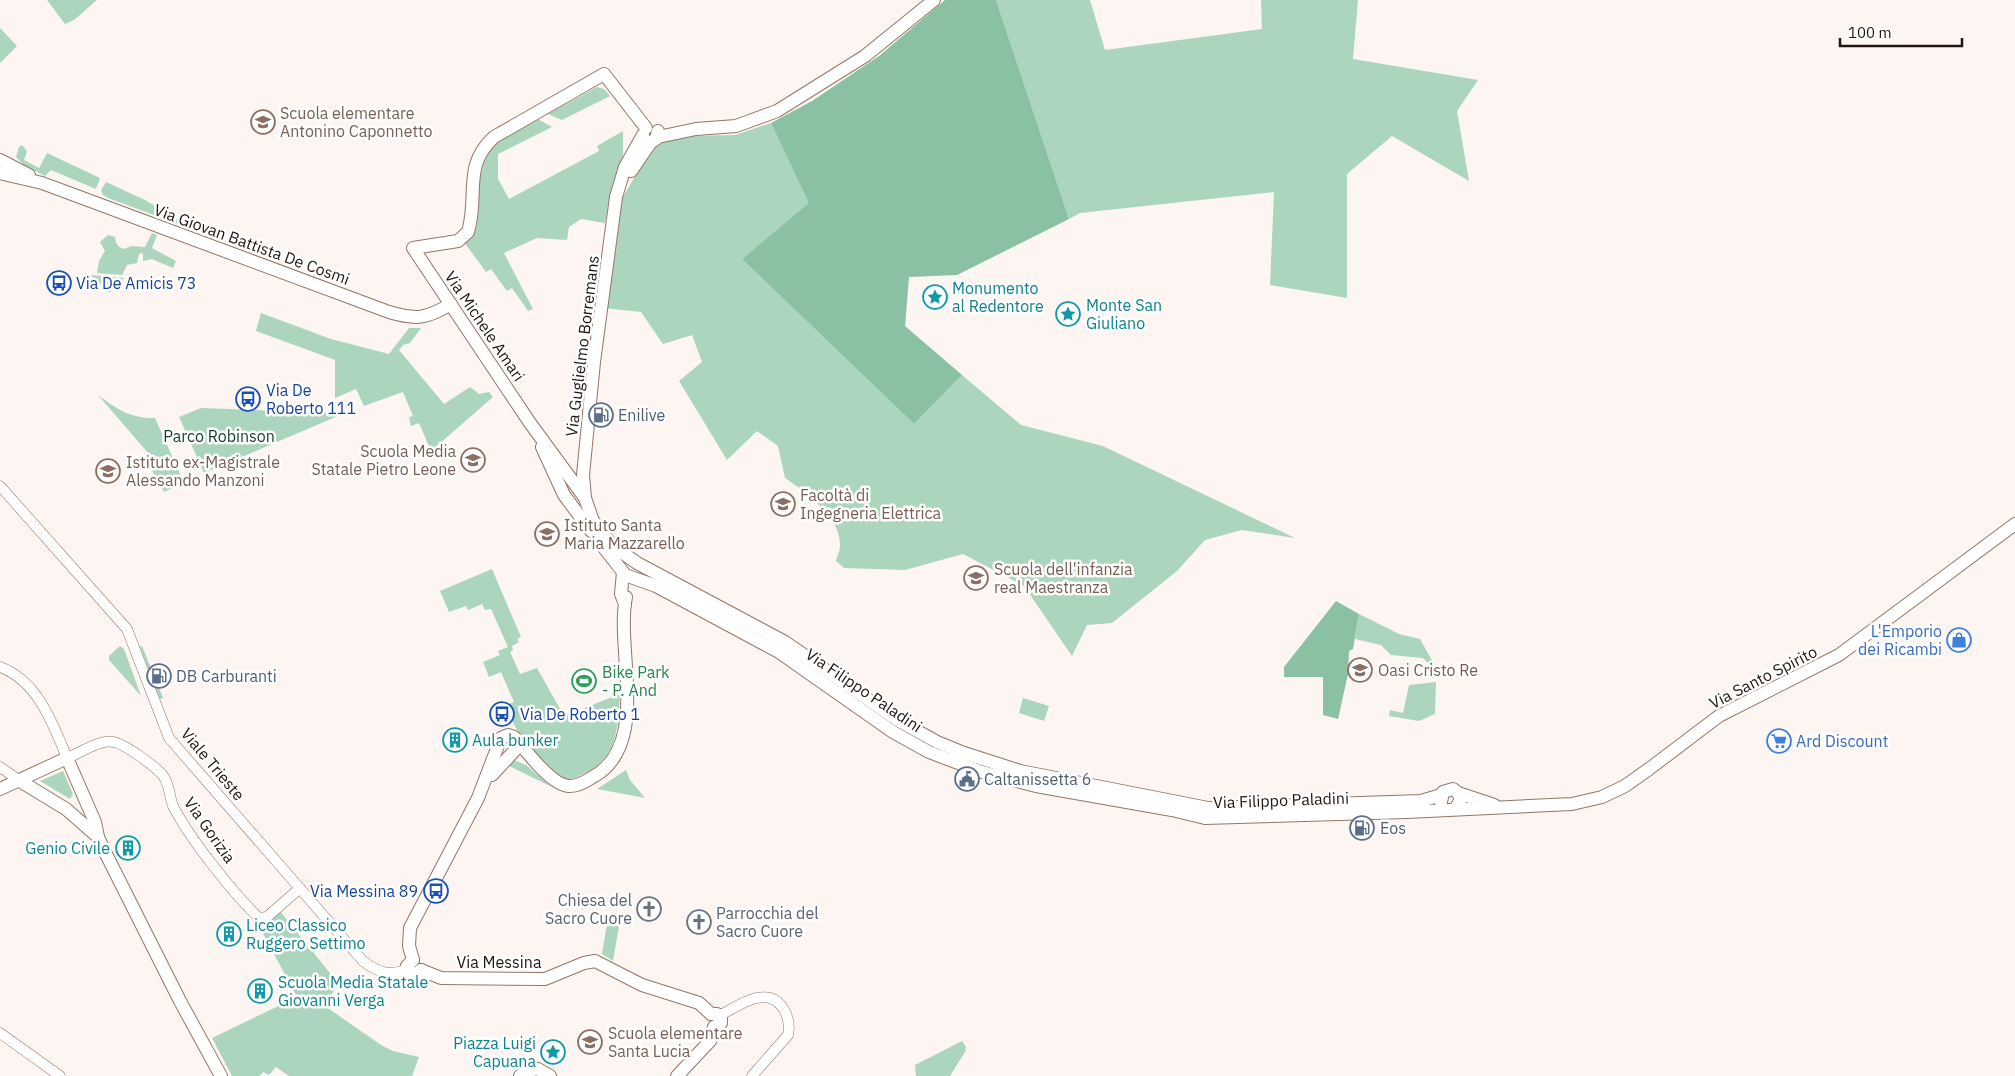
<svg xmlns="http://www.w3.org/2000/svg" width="2015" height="1076" viewBox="0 0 2015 1076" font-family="'IBM Plex Sans',sans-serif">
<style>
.green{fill:#acd5bd}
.forest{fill:#8ac1a2}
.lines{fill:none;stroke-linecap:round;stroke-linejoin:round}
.minor-casing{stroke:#947667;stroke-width:11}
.major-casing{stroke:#947667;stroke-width:14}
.minor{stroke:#fff;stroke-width:10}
.major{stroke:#fff;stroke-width:12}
.labels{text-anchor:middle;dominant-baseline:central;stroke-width:5;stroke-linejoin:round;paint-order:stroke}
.education-label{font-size:16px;fill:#785e54;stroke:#fff;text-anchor:start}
.street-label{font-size:16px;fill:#20150f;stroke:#fff}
.transit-label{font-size:16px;fill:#164399;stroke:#fff;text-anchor:start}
.culture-label{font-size:16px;fill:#0d838f;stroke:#fff;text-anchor:start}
.service-label{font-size:16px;fill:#4e5e75;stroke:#fff;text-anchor:start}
.park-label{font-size:16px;fill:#123f2a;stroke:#fff}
.shop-label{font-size:16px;fill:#366cbe;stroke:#fff;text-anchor:end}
.leisure-label{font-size:16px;fill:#27864d;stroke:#fff;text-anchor:start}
.worship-label{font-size:16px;fill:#5b616d;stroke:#fff;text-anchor:end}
</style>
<rect width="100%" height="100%" fill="#fcf5f2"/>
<g class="green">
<path d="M 47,0 L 97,0 L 74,20 L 65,24 Z"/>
<path d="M 996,0 L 1090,0 L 1105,50 L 1262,29 L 1261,0 L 1358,0 L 1353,59 L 1478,80 L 1457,111 L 1469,181 L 1392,136 L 1347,174 L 1347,298 L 1270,285 L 1274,192 L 1080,213 L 1069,219 Z"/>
<path d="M 0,28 L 17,46 L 0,63 Z"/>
<path d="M 597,87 L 604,89 L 610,96 L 562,120 L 548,114 Z"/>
<path d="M 536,118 L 552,127 L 498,154 L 498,179 L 509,199 L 599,151 L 597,146 L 623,131 L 623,156 L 609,200 L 605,223 L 581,219 L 569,227 L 567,240 L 537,238 L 504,253 L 533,309 L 528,311 L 512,288 L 507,291 L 491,269 L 486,272 L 464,242 L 477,226 L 479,181 L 486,157 L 496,142 Z"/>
<path d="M 771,123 L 810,203 L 742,259 L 914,424 L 962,375 L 1021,425 L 1103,446 L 1295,538 L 1242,530 L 1205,540 L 1177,571 L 1112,623 L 1087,625 L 1072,656 L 1024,586 L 963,554 L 905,570 L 844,568 L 836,561 C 837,556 840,551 840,546 C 841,517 806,492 785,478 L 778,446 L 757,431 L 727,460 L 679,381 L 702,362 L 692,335 L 663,344 L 641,312 L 603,308 L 621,200 L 653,146 L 685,136 L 735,135 Z"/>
<path d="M 22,145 L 27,151 L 24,160 L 39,168 L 47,153 L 100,178 L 96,189 L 51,170 L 45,176 L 24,165 L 16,157 L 19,147 Z"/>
<path d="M 106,182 L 145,200 L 197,231 L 108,198 L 103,195 L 101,190 Z"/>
<path d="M 152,233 L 157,235 L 152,248 L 176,261 L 173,268 L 152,259 L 143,261 L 143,253 L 139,254 L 137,263 L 127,265 L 122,275 L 97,273 L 99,261 L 105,251 L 100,242 L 108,235 L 115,237 C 116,245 118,247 125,249 L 131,246 L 145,247 Z"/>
<path d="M 91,275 L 124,278 L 109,293 Z"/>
<path d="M 261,313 L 331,339 L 389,354 L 409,328 L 421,328 L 410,343 L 403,345 L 399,350 L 444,404 L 470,387 L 479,394 L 489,392 L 493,397 L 431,451 L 419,423 L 411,426 L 409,417 L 413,416 L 403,392 L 364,406 L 356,389 L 335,398 L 335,360 L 256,331 Z"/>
<path d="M 98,395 C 118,410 130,418 155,418 L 184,483 L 164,492 L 150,467 L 155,461 Z"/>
<path d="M 201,408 L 335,413 L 338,416 L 204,473 L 179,417 Z"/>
<path d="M 492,569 L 521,637 L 517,639 L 519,642 L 512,646 L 513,650 L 510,652 L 520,674 L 537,668 L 564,716 L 620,694 C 617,728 619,756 585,773 C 580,776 572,780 566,779 C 557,777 525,742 519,733 C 514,725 509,715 504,706 L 514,702 L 501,672 L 489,677 L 483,662 L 500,655 L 498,651 L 508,647 L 491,609 L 485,610 L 482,604 L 468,610 L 466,606 L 449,612 L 440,591 Z"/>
<path d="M 1359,614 L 1399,634 L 1420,639 L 1435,666 L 1436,677 L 1425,676 L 1429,664 L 1423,658 L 1391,655 L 1381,645 L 1355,639 Z"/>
<path d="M 120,646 L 124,649 L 141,696 L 109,660 L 109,656 Z"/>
<path d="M 142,646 L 163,698 L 160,699 L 140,647 Z"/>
<path d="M 1436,682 L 1435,714 L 1419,721 L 1389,716 L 1390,710 L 1403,713 L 1409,685 Z"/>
<path d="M 1023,698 L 1049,706 L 1044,721 L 1019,713 Z"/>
<path d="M 514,760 L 526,765 L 550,786 L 503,763 Z"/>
<path d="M 626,770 L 630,780 L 645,798 L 597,789 Z"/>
<path d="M 63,771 L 73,794 L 70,799 L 40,781 Z"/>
<path d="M 279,910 L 338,983 L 325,1006 L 381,1045 L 393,1051 L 419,1057 L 412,1076 L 289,1076 L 276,1067 L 269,1075 L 263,1072 L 260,1076 L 232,1076 L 212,1038 L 297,997 L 259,926 Z"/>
<path d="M 607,924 L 619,926 L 613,961 L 602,954 Z"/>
<path d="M 962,1041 L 966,1047 L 965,1052 L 950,1076 L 916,1076 L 915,1065 Z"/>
</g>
<g class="forest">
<path d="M 945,0 L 996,0 L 1069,219 L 957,275 L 909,277 L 905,326 L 962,375 L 914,424 L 742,259 L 809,203 L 771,123 L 812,101 L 879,56 Z"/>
<path d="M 1336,601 L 1359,614 L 1353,649 L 1349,651 L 1348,674 L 1338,719 L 1323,715 L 1323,677 L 1284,677 L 1284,667 Z"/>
</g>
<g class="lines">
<g class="minor-casing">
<g id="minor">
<path d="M 0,486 L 127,629 L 169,738 L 363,961 C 377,972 390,977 407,969"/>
<path d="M 0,667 C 38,681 53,724 67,758 C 80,753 100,739 114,742 C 126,745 157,767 164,777 C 170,786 169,796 173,806 C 190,839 232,892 259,918 L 267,917 L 300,888"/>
<path d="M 0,767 L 20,781"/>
<path d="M 719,1016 C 738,1006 767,984 783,1008 C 789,1017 790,1025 788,1035 L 752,1076"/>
<path d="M 0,1033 L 60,1076"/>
</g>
</g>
<g class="major-casing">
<g id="major">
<path d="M 658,137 L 696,129 L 736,126 L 777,111 L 865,56 L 934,0"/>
<path d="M 0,160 L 29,175"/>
<path d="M 631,171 L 651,142 L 656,139 L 658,131"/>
<path d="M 0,173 L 42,183 L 389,312 C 416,320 426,319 451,304"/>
<path d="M 542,447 L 564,495 L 591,531"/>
<path d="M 585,498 L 583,475 L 594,362 L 616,197 L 625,167 L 643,135"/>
<path d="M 589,516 L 613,546 L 637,563 L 785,642 L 899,721 L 937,742 L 964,753 L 1020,771 L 1208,808 L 1421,801 L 1441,795"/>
<path d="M 625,575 L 656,586 L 779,652 L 893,732 L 929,752 L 982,772 L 1036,786 L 1172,810 L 1205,818 L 1407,812 L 1572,804 L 1602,797 L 1625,786 L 1649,769 L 1719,716 L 1839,655 L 2015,524"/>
<path d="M 625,604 L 621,594 L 623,572 L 601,544 L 585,498 L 530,423 L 413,248 L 458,241 L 468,232 C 479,196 462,166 494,137 L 604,74 L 646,128"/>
<path d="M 492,775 L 516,749 L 516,740"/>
<path d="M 20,781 L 66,809 L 98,837"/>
<path d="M 0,789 L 67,758 L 95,822 L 98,837 L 104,850 L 180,1001 L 221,1076"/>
<path d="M 1458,793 L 1494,805"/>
<path d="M 1441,802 L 1443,792 L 1453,789 L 1458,793 L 1461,799 L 1456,808"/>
<path d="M 413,960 L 409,946 L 410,928 L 478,798 L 501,738 L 508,735 L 514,737 C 526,750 552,787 570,786 C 577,786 585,782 591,778 C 652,747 615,650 626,597"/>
<path d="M 413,960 L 407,966 L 409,972 L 417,974 L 421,970"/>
<path d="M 421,970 L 441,978 L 545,979 L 584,963 L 595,961 L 642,985 L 699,1003 L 711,1014"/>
<path d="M 711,1014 L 717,1014 L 721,1018 L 721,1023 L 714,1027"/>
<path d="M 520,1076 L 527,1071 L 538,1069 L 550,1076"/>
<path d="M 677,1076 L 710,1041 L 714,1027"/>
</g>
</g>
<use href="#minor" class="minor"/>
<use href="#major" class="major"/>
</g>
<defs>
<g id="school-ring" transform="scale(1.25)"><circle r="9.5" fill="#fff" stroke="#8d6e63" stroke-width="1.5"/><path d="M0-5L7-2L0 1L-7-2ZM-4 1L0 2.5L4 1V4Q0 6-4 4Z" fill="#8d6e63"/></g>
<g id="bus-ring" transform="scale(1.25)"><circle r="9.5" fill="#fff" stroke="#1a4fb4" stroke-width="1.5"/><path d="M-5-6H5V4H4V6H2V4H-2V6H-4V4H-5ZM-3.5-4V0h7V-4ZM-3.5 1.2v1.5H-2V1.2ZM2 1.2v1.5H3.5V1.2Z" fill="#1a4fb4"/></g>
<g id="sight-ring" transform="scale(1.25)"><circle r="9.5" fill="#fff" stroke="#0f9aa8" stroke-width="1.5"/><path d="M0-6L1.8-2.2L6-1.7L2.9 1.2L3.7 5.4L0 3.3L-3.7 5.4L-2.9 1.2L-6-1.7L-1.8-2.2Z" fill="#0f9aa8"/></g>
<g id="fuel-ring" transform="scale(1.25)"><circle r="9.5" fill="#fff" stroke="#5c6f8a" stroke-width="1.5"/><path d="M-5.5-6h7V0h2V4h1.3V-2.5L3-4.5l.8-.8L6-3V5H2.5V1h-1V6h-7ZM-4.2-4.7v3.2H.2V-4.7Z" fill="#5c6f8a"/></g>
<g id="university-ring" transform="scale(1.25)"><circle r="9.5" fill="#fff" stroke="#8d6e63" stroke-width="1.5"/><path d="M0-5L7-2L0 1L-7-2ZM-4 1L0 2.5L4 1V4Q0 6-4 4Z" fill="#8d6e63"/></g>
<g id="shop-ring" transform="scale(1.25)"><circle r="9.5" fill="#fff" stroke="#3f7fe0" stroke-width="1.5"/><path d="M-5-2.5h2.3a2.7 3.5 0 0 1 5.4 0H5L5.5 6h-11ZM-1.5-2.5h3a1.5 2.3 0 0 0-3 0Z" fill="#3f7fe0"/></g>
<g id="stadium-ring" transform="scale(1.25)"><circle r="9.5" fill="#fff" stroke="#2e9e5b" stroke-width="1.5"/><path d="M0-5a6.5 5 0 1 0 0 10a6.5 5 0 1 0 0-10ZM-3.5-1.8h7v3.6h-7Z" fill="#2e9e5b"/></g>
<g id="building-ring" transform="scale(1.25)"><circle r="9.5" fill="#fff" stroke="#0f9aa8" stroke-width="1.5"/><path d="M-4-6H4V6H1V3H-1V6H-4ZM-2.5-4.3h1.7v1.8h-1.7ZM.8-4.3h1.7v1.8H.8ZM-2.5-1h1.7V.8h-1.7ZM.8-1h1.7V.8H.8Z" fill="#0f9aa8"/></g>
<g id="supermarket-ring" transform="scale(1.25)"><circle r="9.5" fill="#fff" stroke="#3f7fe0" stroke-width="1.5"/><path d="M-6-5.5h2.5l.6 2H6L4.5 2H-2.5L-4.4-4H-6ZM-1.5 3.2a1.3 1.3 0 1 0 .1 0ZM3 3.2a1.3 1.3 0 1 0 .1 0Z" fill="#3f7fe0"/></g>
<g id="civic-ring" transform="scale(1.25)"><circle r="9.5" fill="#fff" stroke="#5c6f8a" stroke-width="1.5"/><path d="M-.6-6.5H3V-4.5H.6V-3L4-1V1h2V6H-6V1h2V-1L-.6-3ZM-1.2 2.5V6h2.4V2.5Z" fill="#5c6f8a"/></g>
<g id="church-ring" transform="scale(1.25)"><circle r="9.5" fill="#fff" stroke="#6b7280" stroke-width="1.5"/><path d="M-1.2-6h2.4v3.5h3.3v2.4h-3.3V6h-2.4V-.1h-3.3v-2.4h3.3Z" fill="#6b7280"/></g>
</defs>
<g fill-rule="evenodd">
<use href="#school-ring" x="263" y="122"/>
<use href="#bus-ring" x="59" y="283"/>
<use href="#sight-ring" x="935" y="297"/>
<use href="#sight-ring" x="1068" y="314"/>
<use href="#bus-ring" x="248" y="399"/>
<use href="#fuel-ring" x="601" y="415"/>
<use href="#school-ring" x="473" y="460"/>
<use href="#school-ring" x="108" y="471"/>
<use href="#university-ring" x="783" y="504"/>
<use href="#school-ring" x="547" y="534"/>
<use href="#school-ring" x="976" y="578"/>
<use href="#shop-ring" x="1959" y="640"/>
<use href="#school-ring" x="1360" y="670"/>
<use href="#fuel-ring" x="159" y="676"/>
<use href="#stadium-ring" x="584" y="681"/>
<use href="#bus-ring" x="502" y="714"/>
<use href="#building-ring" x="455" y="740"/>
<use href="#supermarket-ring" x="1779" y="741"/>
<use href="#civic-ring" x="967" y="779"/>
<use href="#fuel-ring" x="1362" y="828"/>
<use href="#building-ring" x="128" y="848"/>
<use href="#bus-ring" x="436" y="891"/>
<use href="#church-ring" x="649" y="909"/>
<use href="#church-ring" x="699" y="922"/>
<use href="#building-ring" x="229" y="934"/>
<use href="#building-ring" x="260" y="991"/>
<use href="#school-ring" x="590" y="1042"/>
<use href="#sight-ring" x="553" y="1052"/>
</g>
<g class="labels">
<g class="education-label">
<text x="280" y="113">Scuola elementare<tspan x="280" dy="18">Antonino Caponnetto</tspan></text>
<text x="456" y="451" text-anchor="end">Scuola Media<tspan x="456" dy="18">Statale Pietro Leone</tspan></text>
<text x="126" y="462">Istituto ex-Magistrale<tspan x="126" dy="18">Alessando Manzoni</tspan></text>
<text x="800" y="495">Facoltà di<tspan x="800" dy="18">Ingegneria Elettrica</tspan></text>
<text x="564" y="525">Istituto Santa<tspan x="564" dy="18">Maria Mazzarello</tspan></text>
<text x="994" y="569">Scuola dell'infanzia<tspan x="994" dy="18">real Maestranza</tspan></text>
<text x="1378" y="670">Oasi Cristo Re</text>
<text x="608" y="1033">Scuola elementare<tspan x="608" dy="18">Santa Lucia</tspan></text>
</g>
<g class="street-label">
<text transform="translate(252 244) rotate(20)">Via Giovan Battista De Cosmi</text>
<text transform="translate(485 326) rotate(56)">Via Michele Amari</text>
<text transform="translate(582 346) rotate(-83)">Via Guglielmo Borremans</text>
<text transform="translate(1763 677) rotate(-27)">Via Santo Spirito</text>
<text transform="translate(864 690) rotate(34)">Via Filippo Paladini</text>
<text transform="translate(213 764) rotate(50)">Viale Trieste</text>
<text transform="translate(1281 800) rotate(-2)">Via Filippo Paladini</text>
<text transform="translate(210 830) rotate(55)">Via Gorizia</text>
<text x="499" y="962">Via Messina</text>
</g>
<g class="transit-label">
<text x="76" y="283">Via De Amicis 73</text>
<text x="266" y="390">Via De<tspan x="266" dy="18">Roberto 111</tspan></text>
<text x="520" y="714">Via De Roberto 1</text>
<text x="418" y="891" text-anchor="end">Via Messina 89</text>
</g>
<g class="culture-label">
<text x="952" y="288">Monumento<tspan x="952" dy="18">al Redentore</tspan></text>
<text x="1086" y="305">Monte San<tspan x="1086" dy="18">Giuliano</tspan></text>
<text x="472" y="740">Aula bunker</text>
<text x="110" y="848" text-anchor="end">Genio Civile</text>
<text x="246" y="925">Liceo Classico<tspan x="246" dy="18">Ruggero Settimo</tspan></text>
<text x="278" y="982">Scuola Media Statale<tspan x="278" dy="18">Giovanni Verga</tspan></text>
<text x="536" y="1043" text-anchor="end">Piazza Luigi<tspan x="536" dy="18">Capuana</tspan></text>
</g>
<g class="service-label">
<text x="618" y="415">Enilive</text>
<text x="176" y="676">DB Carburanti</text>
<text x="984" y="779">Caltanissetta 6</text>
<text x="1380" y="828">Eos</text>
</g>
<g class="park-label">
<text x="219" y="436">Parco Robinson</text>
</g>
<g class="shop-label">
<text x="1942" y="631">L'Emporio<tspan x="1942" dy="18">dei Ricambi</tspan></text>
<text x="1796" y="741" text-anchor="start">Ard Discount</text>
</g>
<g class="leisure-label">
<text x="602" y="672">Bike Park<tspan x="602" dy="18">- P. And</tspan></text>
</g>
<g class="worship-label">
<text x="632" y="900">Chiesa del<tspan x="632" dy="18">Sacro Cuore</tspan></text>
<text x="716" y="913" text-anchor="start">Parrocchia del<tspan x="716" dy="18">Sacro Cuore</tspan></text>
</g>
</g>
<path d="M1840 38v8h122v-8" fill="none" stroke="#20150f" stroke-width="2.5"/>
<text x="1848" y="38" font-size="15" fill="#20150f" stroke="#ffffff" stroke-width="4" paint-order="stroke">100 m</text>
</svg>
